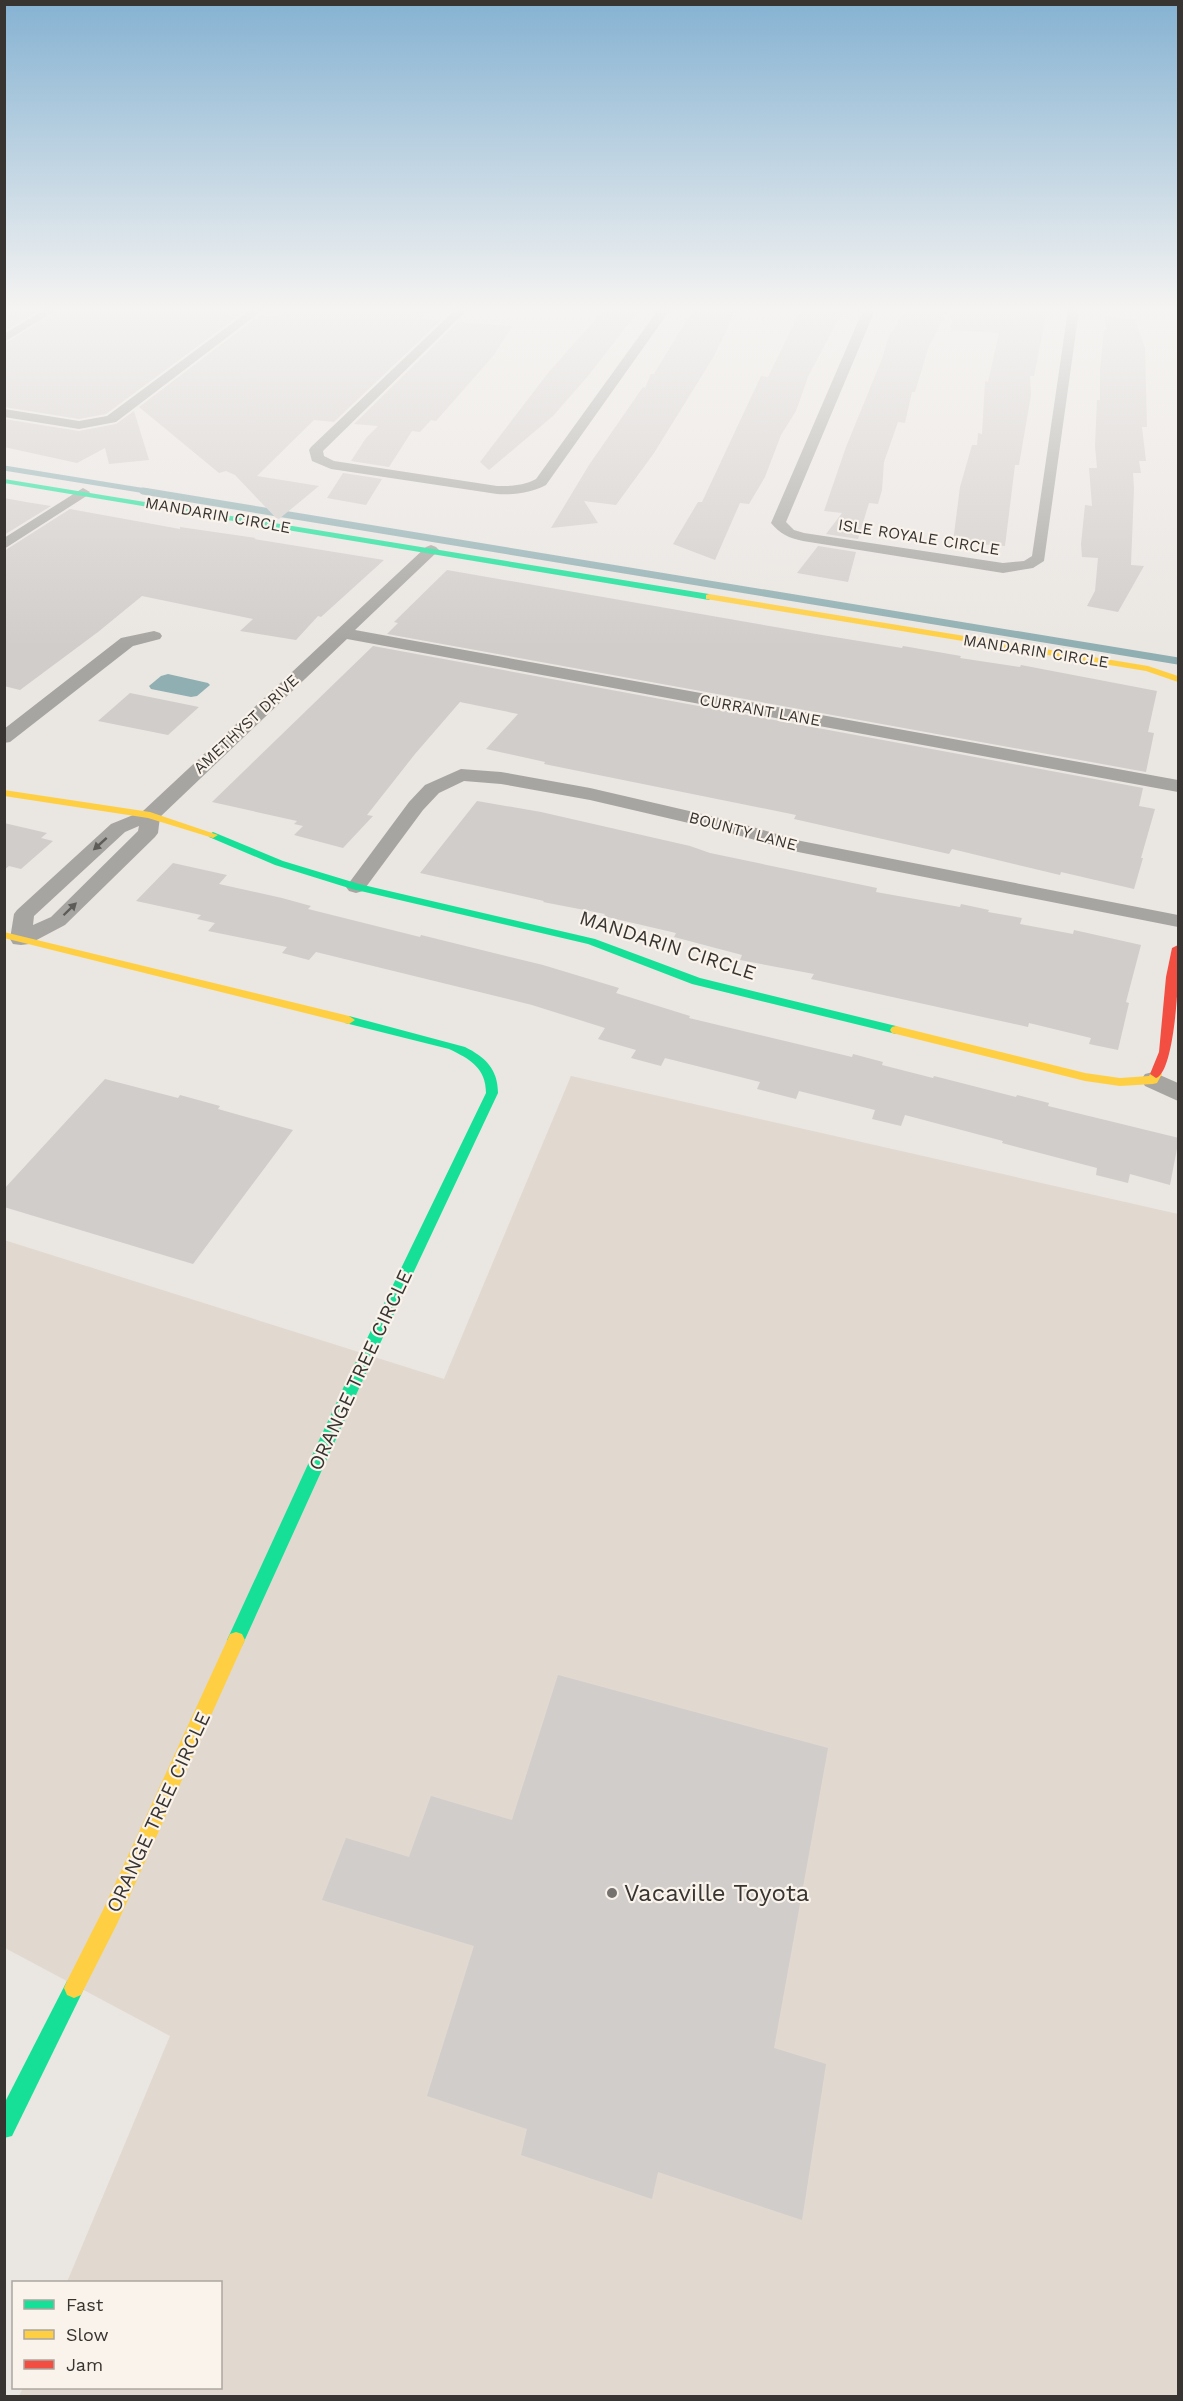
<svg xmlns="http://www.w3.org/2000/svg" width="1183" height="2401" viewBox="0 0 1183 2401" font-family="'Work Sans',sans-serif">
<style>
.built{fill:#e1d8cf}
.water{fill:#90afb2}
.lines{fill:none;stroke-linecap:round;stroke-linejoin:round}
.stream-far1{stroke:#90afb2;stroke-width:5}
.stream{stroke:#90afb2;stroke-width:7}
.building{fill:#d1cdcb}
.street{fill:#a7a5a1;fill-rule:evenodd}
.fast{fill:#16e098;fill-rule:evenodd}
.slow{fill:#ffcf43;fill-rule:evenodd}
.jam{fill:#f24e42;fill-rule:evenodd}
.oneway{fill:#5e5c58}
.poi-dot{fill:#76726f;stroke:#faf3eb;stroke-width:2}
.labels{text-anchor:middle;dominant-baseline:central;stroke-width:4.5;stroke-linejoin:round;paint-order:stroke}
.far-street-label{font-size:16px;fill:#373431;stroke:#faf3eb}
.street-label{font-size:20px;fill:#373431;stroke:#faf3eb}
.near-poi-label{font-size:24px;fill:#373431;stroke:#faf3eb;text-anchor:start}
</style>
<rect width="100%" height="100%" fill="#eae6e2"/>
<path class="built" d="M 571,1076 L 1178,1214 L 1178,2396 L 19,2396 L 23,2388 L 220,2388 L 220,2282 L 67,2282 L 170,2036 L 5,1948 L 4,1240 L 444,1379 Z"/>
<path class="water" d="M 168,674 L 208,683 L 210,685 L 197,696 L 191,697 L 151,689 L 149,686 L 161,676 Z"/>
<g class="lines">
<path class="stream-far1" d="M 4,468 L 152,492"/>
<path class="stream" d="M 143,491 L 1178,661"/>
</g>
<g class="building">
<path d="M 13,310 L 40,310 L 4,331 L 4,312 L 13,313 Z"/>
<path d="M 59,310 L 192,310 L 241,314 L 106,414 L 79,419 L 4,407 L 4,344 Z"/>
<path d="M 286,310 L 431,310 L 421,319 L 440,321 L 334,422 L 314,420 L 257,476 L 319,486 L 279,519 L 276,518 L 235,475 L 226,471 L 219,473 L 139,407 L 260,315 L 278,317 Z"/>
<path d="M 604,310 L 639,310 L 588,376 L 553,416 L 489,470 L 480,462 L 548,373 Z"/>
<path d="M 696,310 L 736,310 L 714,356 L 654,453 L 616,505 L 584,501 L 598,523 L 551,528 L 589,465 L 643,387 L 645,388 L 651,374 L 654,374 L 686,321 Z"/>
<path d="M 801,310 L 843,310 L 808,377 L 796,411 L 781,435 L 765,477 L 749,504 L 740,503 L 715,560 L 673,544 L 698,502 L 702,502 L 761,376 L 768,377 Z"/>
<path d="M 904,310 L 948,310 L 929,346 L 915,392 L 912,392 L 905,423 L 898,422 L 884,462 L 882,490 L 878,504 L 869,503 L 858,539 L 826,534 L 842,513 L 824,511 L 846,447 L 882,359 L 889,335 L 895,328 Z"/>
<path d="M 952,310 L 1047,310 L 1034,376 L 1030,376 L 1031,395 L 1019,465 L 1015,465 L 1005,546 L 953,542 L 960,487 L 972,445 L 977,445 L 978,433 L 982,434 L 985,381 L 988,382 L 999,333 L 951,330 Z"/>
<path d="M 1105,317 L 1135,319 L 1145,348 L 1147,427 L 1142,427 L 1146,461 L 1139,461 L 1141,473 L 1133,473 L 1134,488 L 1131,565 L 1144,566 L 1118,612 L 1087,606 L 1095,591 L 1098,558 L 1082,557 L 1081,544 L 1085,505 L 1092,506 L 1089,468 L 1097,468 L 1095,446 L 1097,400 L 1100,400 L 1100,370 L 1104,330 L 1106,330 Z"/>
<path d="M 458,322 L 512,326 L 494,355 L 436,421 L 431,420 L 420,432 L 412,431 L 389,467 L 351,461 L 366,438 L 378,426 L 354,424 Z"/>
<path d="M 134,411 L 149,460 L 109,464 L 105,448 L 77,463 L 4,447 L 4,419 L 79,431 L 116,424 Z"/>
<path d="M 343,473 L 382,479 L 366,505 L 327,498 Z"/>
<path d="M 4,498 L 26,502 L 51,506 L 4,535 Z"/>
<path d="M 70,509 L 180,529 L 180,527 L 256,538 L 254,539 L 384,560 L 321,617 L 318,616 L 296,640 L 240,631 L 253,619 L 142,596 L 98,632 L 20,690 L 4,686 L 4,551 Z"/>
<path d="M 818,546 L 856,552 L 848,582 L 797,573 Z"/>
<path d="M 447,570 L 816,634 L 902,648 L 903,646 L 961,656 L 960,658 L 1020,667 L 1021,665 L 1157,691 L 1148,732 L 1154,733 L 1146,772 L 387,634 L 398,623 L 394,622 Z"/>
<path d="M 373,646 L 1143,788 L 1139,806 L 1155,809 L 1141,858 L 1143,858 L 1134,889 L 1061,872 L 1060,875 L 952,849 L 949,854 L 794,819 L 796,815 L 544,764 L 545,762 L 486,749 L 518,714 L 460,702 L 415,754 L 367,815 L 373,816 L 343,848 L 294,835 L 303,826 L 294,824 L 297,821 L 212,802 Z"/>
<path d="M 130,693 L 199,707 L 168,735 L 98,721 Z"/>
<path d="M 477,801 L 541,812 L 690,846 L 710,853 L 877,888 L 876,892 L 960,907 L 961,904 L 989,910 L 988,912 L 1022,918 L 1020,924 L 1073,934 L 1074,930 L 1141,945 L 1126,1002 L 1129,1003 L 1118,1050 L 1089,1044 L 1091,1038 L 1029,1023 L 1028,1027 L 811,979 L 814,974 L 740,960 L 742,955 L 674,937 L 676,933 L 603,916 L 605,914 L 543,902 L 544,901 L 420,873 Z"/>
<path d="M 4,823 L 47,833 L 41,838 L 53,841 L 21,869 L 9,866 L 4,870 Z"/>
<path d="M 173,863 L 227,875 L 219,884 L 282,898 L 311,906 L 308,909 L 420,937 L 421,935 L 543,965 L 619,988 L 616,993 L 690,1016 L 689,1018 L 852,1057 L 853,1054 L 883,1062 L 882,1065 L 933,1078 L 934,1076 L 1016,1097 L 1017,1095 L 1049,1103 L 1048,1106 L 1179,1138 L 1170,1185 L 1130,1174 L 1128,1183 L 1096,1175 L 1097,1168 L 1002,1143 L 1003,1141 L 905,1115 L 901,1126 L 872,1119 L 875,1110 L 799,1091 L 796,1099 L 757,1089 L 760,1082 L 665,1058 L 661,1066 L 631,1058 L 636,1050 L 598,1039 L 605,1028 L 532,1005 L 316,952 L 309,960 L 282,953 L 287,947 L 208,931 L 215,923 L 197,919 L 201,915 L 136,901 Z"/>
<path d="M 105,1079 L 178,1098 L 180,1095 L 220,1106 L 218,1109 L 293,1130 L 193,1264 L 4,1207 L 4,1189 Z"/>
<path d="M 558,1675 L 828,1748 L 774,2048 L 826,2064 L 802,2220 L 658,2172 L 652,2199 L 521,2155 L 527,2129 L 427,2096 L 474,1946 L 322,1900 L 346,1838 L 409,1857 L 431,1796 L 512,1820 Z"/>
</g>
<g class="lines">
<g class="street">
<path d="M 44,310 L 57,310 L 4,342 L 4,334 Z"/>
<path d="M 250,310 L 263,310 L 116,422 L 79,429 L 4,417 L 4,409 L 79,421 L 107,416 Z"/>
<path d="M 455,310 L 467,310 L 323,451 L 324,456 L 334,461 L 497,486 C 511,486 523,486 536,479 L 658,310 L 670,310 L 546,485 C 531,493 514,495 497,494 L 331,469 L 312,461 L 309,450 L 311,447 Z"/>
<path d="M 863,310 L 875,310 L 786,522 L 794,530 L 804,533 L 1003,563 L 1024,561 L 1032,556 L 1068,310 L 1079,310 L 1044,561 L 1033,568 L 1003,573 L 803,541 C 789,538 780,534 771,523 Z"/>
<path d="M 83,488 L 90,492 L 88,495 L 4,549 L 4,538 Z"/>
<path d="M 431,545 L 436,547 L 439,550 L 436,553 L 355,630 L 1178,780 L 1178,792 L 347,639 L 160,817 L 158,833 L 155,837 L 65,925 L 29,944 L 21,945 L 13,944 L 10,939 L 14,914 L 17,910 L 111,824 L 143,811 L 426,547 ZM 139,826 L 138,831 L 51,917 L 33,925 L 34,916 L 125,832 Z"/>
<path d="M 154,631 L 160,633 L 162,636 L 160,639 L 133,646 L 10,742 L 4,743 L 4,729 L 121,638 Z"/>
<path d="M 461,769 L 501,772 L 590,788 L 728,820 L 801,841 L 1178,915 L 1178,927 L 798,852 L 723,831 L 590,800 L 501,784 L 464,781 L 439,793 L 423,810 L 363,891 L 356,893 L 349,891 L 346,887 L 409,802 L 425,785 Z"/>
<path d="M 1153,1072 L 1178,1083 L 1178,1101 L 1145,1086 L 1141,1080 L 1145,1074 Z"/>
</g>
<g class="fast">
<path d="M 4,479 L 709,594 L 713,597 L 709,600 L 4,483 Z"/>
<path d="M 213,832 L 283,861 L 359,884 L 595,939 L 700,978 L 896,1026 L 902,1030 L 896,1034 L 692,984 L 588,944 L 352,889 L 275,865 L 209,837 L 208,835 Z"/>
<path d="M 349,1016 L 465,1047 C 485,1057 498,1069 498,1093 L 361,1384 L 242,1646 L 236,1648 L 230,1646 L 227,1640 L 345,1384 L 486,1093 C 486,1068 470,1059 449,1049 L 345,1023 L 343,1020 L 345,1017 Z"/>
<path d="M 74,1978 L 81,1981 L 84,1988 L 81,1995 L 12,2136 L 4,2138 L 4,2104 L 67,1981 Z"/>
</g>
<g class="slow">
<path d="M 709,594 L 1148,666 L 1178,676 L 1178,682 L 1146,671 L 706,599 L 706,595 Z"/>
<path d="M 4,790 L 150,812 L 218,835 L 213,838 L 148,818 L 4,796 Z"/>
<path d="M 4,932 L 349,1016 L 355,1020 L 349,1024 L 4,938 Z"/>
<path d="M 896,1026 L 1085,1073 L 1120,1078 L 1149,1076 L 1152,1071 L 1156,1070 L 1162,1074 L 1157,1083 L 1153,1084 L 1120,1086 L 1085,1081 L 892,1033 L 890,1030 L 892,1027 Z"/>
<path d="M 236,1632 L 242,1634 L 245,1640 L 117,1924 L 81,1995 L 74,1998 L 67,1995 L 64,1988 L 67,1981 L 103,1910 L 230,1634 Z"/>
</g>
<path class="jam" d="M 1178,945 C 1180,964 1176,1072 1156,1078 L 1150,1074 L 1159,1052 L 1166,977 L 1172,948 Z"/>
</g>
<defs><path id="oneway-solid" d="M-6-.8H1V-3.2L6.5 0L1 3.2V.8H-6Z" transform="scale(1.5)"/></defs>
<g class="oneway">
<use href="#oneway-solid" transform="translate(100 844) rotate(138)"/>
<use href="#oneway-solid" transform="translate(70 909) rotate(-44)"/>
</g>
<linearGradient id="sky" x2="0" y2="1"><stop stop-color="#85b2d2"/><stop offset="0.48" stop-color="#f6f4f2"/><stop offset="1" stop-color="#f6f4f2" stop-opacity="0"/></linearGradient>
<rect width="1183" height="646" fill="url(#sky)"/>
<circle class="poi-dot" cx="612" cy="1893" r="6"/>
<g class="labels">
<g class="far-street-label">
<text transform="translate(218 515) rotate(10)">MANDARIN CIRCLE</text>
<text transform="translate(919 537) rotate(9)">ISLE ROYALE CIRCLE</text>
<text transform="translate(1036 651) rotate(9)">MANDARIN CIRCLE</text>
<text transform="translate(760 710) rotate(10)">CURRANT LANE</text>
<text transform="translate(246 724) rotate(-43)">AMETHYST DRIVE</text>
<text transform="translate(743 831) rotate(15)">BOUNTY LANE</text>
</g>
<g class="street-label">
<text transform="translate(668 945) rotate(18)">MANDARIN CIRCLE</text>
<text transform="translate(360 1370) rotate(-65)">ORANGE TREE CIRCLE</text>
<text transform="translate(158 1812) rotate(-65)">ORANGE TREE CIRCLE</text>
</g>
<g class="near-poi-label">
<text x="624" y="1893">Vacaville Toyota</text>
</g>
</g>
<rect width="1183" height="2401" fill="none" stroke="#373431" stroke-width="12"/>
<rect x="12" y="2281" width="210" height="108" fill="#faf3eb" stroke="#aca7a1" stroke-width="1.5"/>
<rect x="24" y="2300" width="30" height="9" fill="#16e098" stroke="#aca7a1" stroke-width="1.5"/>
<text x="66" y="2311" font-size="18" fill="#373431">Fast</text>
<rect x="24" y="2330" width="30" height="9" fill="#ffcf43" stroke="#aca7a1" stroke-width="1.5"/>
<text x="66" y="2341" font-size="18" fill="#373431">Slow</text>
<rect x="24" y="2360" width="30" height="9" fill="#f24e42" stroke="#aca7a1" stroke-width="1.5"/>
<text x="66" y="2371" font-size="18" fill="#373431">Jam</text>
</svg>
